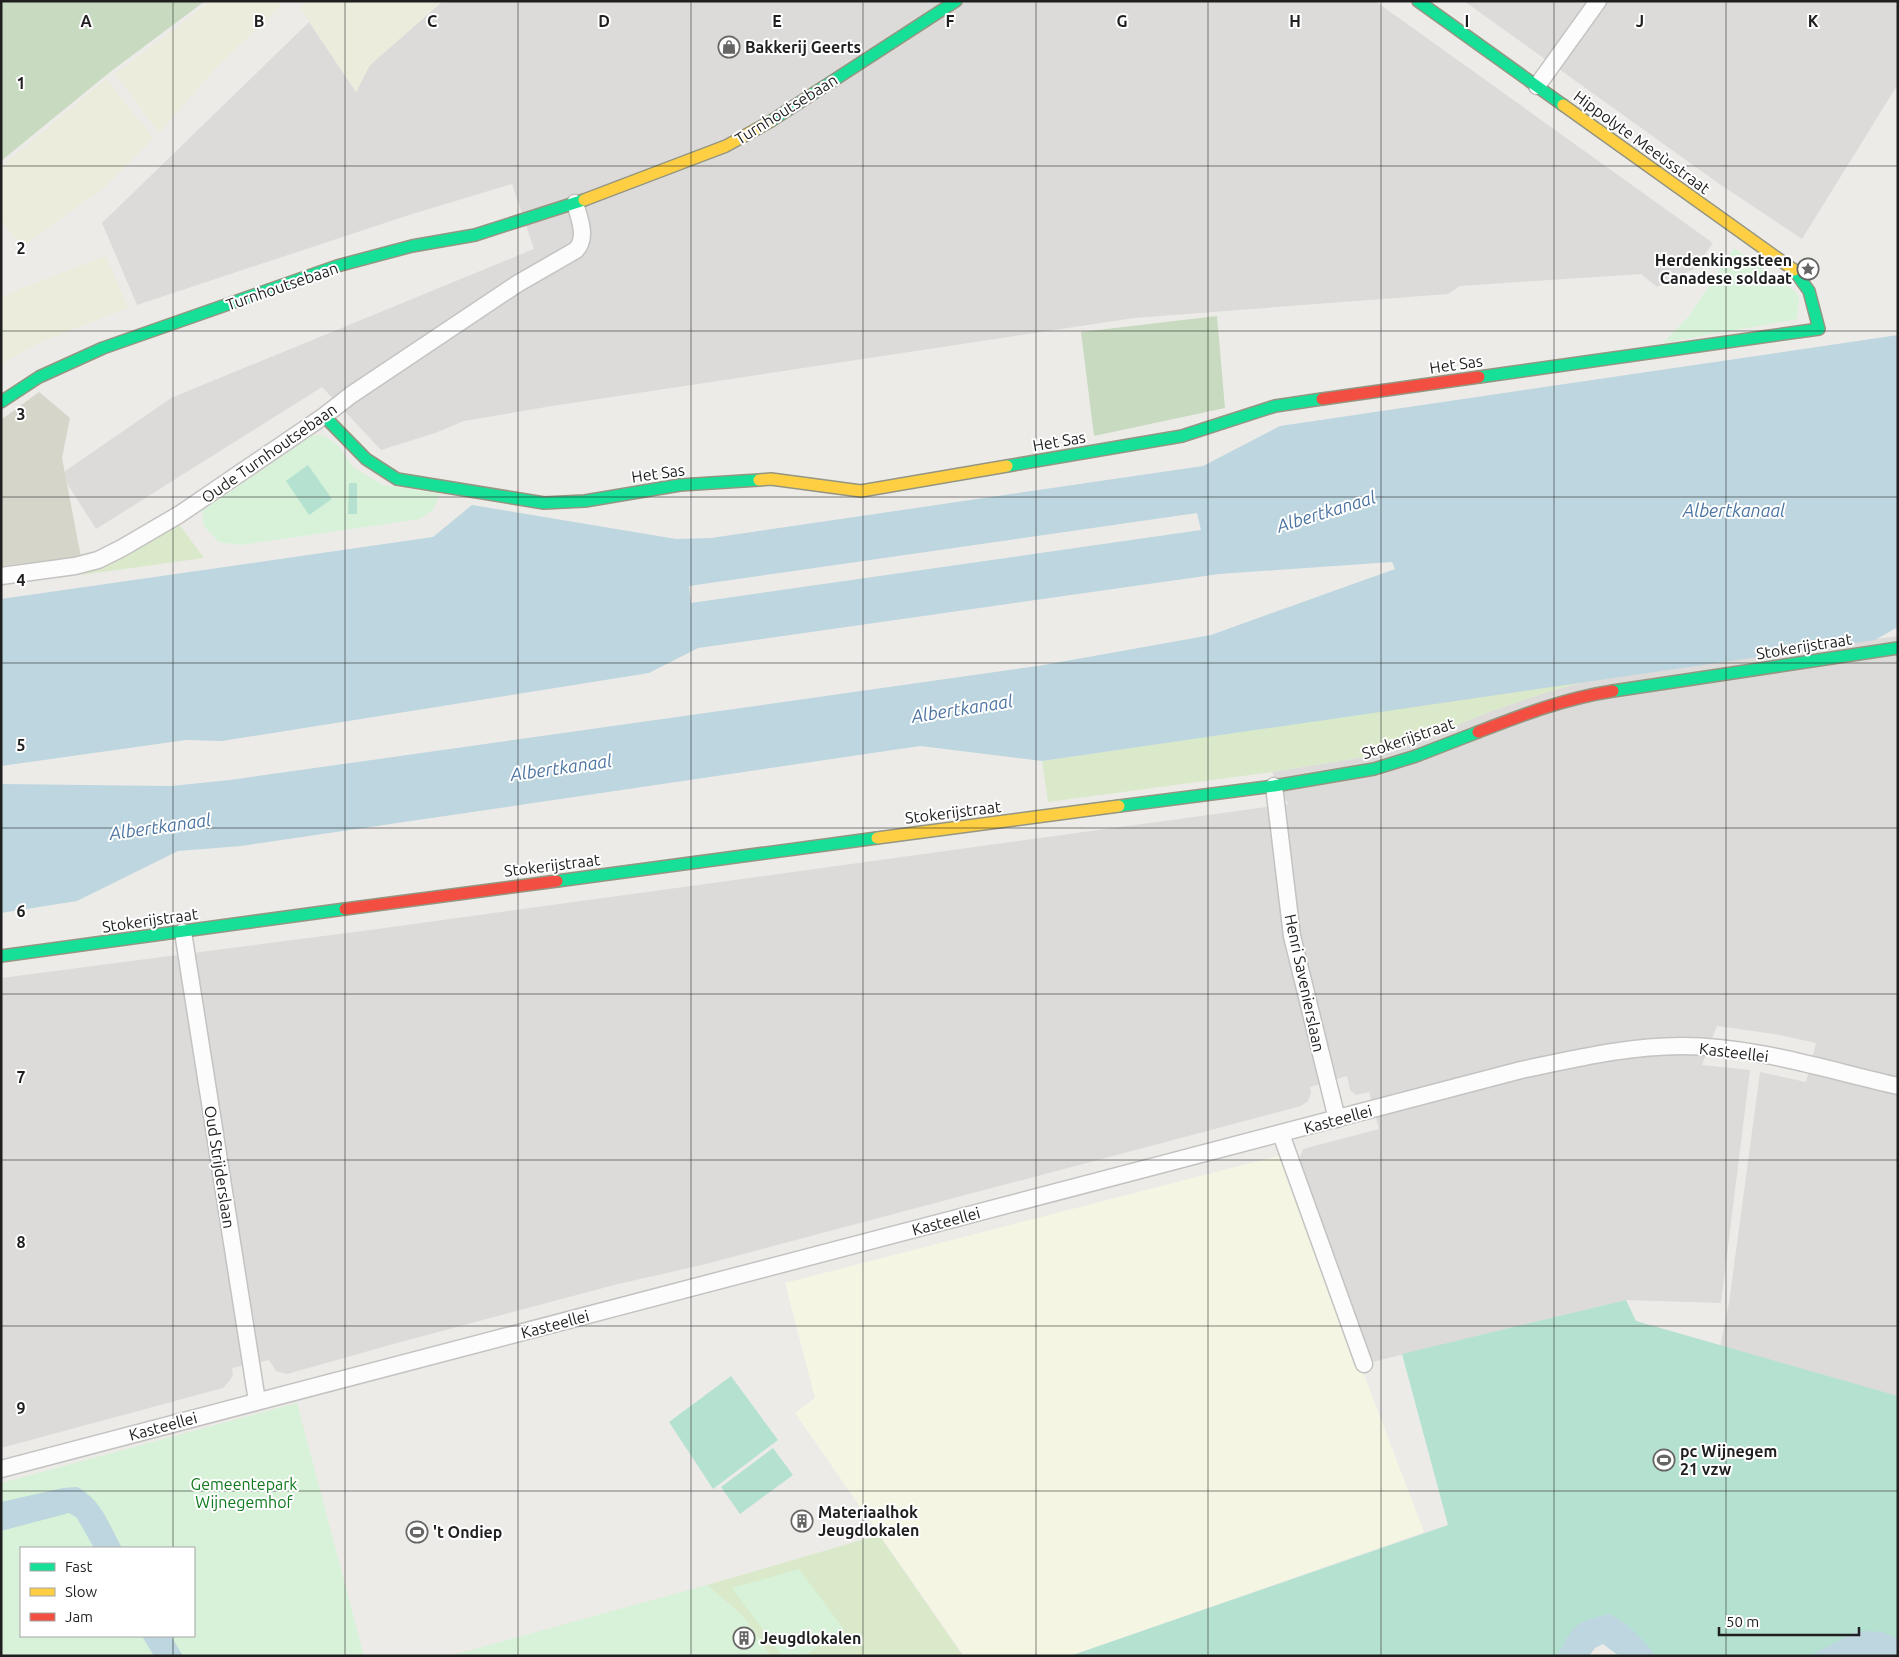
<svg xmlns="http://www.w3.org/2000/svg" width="1899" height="1657" viewBox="0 0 1899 1657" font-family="Ubuntu,sans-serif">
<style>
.residential{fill:#dcdbd9}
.education{fill:#f5f5e4}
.construction{fill:#d6d5ca}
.farmland{fill:#ebecdc}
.grass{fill:#d9e9c9}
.forest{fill:#c8dabf}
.park{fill:#d7f2d8;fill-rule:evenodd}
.pitch{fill:#b5e2d0}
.water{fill:#bdd6df;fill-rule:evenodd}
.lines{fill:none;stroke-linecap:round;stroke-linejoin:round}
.street-casing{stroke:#c4c3c2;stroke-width:19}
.fast-casing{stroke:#949681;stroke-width:14}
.slow-casing{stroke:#949681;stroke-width:14}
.jam-casing{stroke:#949681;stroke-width:14}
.street{stroke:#fcfcfc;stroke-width:16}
.fast{stroke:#16e098;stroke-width:11}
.slow{stroke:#ffcf43;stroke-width:11}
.jam{stroke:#f24e42;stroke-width:11}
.grid{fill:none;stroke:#1f1f1f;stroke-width:1;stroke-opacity:0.55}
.labels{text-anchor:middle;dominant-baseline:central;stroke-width:4;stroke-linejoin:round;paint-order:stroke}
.poi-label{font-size:16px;font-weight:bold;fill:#1f1f1f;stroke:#fff;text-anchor:start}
.street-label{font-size:16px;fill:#1f1f1f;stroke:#fff}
.park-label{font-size:16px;fill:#11791e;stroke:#fff}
.water-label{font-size:18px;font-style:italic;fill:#4d75a2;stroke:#fff}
.grid-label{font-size:16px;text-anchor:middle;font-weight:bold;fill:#1f1f1f;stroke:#fff;stroke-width:4;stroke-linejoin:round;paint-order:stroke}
</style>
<rect width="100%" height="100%" fill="#edebe8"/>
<g class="residential">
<path d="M 443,1 L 1375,1 L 1713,243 L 1694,269 L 1657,287 L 1641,274 L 1460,286 L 1448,294 L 1134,318 L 552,406 L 464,421 L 435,433 L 381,450 L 322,387 L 96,529 L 61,474 L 171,398 L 534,249 L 512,184 L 409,215 L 137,305 L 102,223 L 309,22 L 356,92 L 370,65 Z"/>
<path d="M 1464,1 L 1898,1 L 1898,84 L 1802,239 L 1718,183 Z"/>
<path d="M 1898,636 L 1898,1408 L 1718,1357 L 1729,1303 L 1760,1072 L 1806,1082 L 1816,1043 L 1774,1034 L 1717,1026 L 1702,1065 L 1750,1070 L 1721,1303 L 1626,1300 L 1372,1362 L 1298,1162 L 1303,1149 L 1379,1129 L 1369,1092 L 1356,1095 L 1350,1090 L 1347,1076 L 1310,1087 L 1311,1093 L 1308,1101 L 1301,1106 L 702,1265 L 618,1284 L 397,1343 L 287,1374 L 276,1371 L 269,1360 L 232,1368 L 233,1374 L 231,1379 L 223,1388 L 1,1448 L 1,978 L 370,930 L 1288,804 L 1272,772 L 1370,756 L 1404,746 L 1489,712 L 1547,692 L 1587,681 Z"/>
</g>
<path class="education" d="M 1282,1155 L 1360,1372 L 1363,1372 L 1424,1532 L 1070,1656 L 964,1656 L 795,1413 L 815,1398 L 785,1283 Z"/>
<path class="construction" d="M 39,392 L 70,418 L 62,458 L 81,557 L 1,566 L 1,420 Z"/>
<g class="farmland">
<path d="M 211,1 L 278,1 L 281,6 L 218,66 L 159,133 L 115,74 Z"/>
<path d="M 309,1 L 443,1 L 370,65 L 356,92 L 300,8 Z"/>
<path d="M 106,79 L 153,138 L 106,186 L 22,247 L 1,221 L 1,167 Z"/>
<path d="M 106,256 L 128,308 L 43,341 L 1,364 L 1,299 L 19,289 Z"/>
</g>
<g class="grass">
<path d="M 179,524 L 204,558 L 81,575 Z"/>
<path d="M 1587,681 L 1547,692 L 1489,712 L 1404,746 L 1370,756 L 1272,772 L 1048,802 L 1042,761 Z"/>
<path d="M 879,1535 L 963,1656 L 771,1656 L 743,1616 L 707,1585 Z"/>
</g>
<g class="forest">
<path d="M 1,1 L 205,1 L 110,72 L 1,161 Z"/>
<path d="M 1217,316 L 1225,408 L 1094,436 L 1081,332 Z"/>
</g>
<g class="park">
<path d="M 1734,248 L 1792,289 L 1799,297 L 1797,319 L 1663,343 L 1689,316 Z"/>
<path d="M 313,435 L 324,436 L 338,445 L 354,468 L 383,485 L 440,494 L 433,510 L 420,519 L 241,545 L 219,542 L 204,526 L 202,511 Z"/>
<path d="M 297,1403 L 364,1656 L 1,1656 L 1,1483 ZM 21,1548 L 194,1548 L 194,1636 L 21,1636 Z"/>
<path d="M 799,1569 L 843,1628 L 805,1656 L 782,1656 L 732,1588 Z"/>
<path d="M 707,1585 L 743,1616 L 771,1656 L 449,1656 Z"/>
</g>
<g class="pitch">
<path d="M 308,465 L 332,499 L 309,515 L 286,481 Z"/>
<path d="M 349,483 L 357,483 L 357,514 L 348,514 Z"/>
<path d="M 1626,1300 L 1636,1321 L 1898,1396 L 1898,1653 L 1842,1656 L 1639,1656 L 1604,1632 L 1578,1656 L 1070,1656 L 1448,1525 L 1402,1354 Z"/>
<path d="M 731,1376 L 778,1440 L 713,1489 L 669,1422 Z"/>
<path d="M 773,1448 L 793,1475 L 740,1514 L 721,1487 Z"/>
</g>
<g class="water">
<path d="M 1898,335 L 1898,627 L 1875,640 L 1042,761 L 920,746 L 241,846 L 178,851 L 77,901 L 1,913 L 1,784 L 171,786 L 230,780 L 1038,666 L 1211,635 L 1395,569 L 1392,562 L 1219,574 L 698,648 L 649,673 L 222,741 L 186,740 L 1,766 L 1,599 L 433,537 L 472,505 L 676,539 L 711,538 L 1203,466 L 1280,426 ZM 1197,513 L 1201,530 L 691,603 L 689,586 Z"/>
<path d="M 77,1487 C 102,1500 109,1525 122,1548 L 94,1548 L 77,1518 L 69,1513 L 1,1531 L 1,1502 L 63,1488 Z"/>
<path d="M 1609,1614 C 1629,1623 1642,1639 1656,1656 L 1619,1656 L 1603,1644 L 1595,1648 L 1589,1656 L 1557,1656 C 1575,1624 1572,1623 1609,1614 Z"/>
<path d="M 1866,1631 L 1882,1632 L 1898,1639 L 1898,1656 L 1810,1656 L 1855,1632 Z"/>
<path d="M 142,1636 L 171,1636 L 183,1656 L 154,1656 Z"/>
</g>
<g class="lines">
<g class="street-casing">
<g id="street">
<path d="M 1537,86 L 1598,1"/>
<path d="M 1,576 L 75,566 L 98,560 L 122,548 L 180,514 L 324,416 L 351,395 L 517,284 L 576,250 C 588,237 579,218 575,203"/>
<path d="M 1274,786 L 1292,936 L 1337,1119"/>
<path d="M 183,932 L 257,1401"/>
<path d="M 1281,1134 L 1364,1364"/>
<path d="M 1,1469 L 1521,1070 C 1574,1059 1627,1046 1682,1046 C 1755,1046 1827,1070 1898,1086"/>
</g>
</g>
<g class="fast-casing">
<g id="fast">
<path d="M 1418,1 L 1563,105"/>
<path d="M 771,121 L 956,1"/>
<path d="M 1479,377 L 1819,329 L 1809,291 L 1794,270"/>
<path d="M 1,402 L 39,377 L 103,348 L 337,266 L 412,246 L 475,235 L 584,200"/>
<path d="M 324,416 L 366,459 L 397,479 L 544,503 L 585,501 L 680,485 L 759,480"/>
<path d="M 1007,466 L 1182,436 L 1275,406 L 1322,399"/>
<path d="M 1613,691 L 1898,648"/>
<path d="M 1119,806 L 1274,786 L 1374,769 L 1416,756 L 1478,732"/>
<path d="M 557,881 L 877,838"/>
<path d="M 1,956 L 345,909"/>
</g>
</g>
<g class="slow-casing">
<g id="slow">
<path d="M 1563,105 L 1794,270"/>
<path d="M 584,200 L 726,146 L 771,121"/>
<path d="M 759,480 L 771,479 L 861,491 L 1007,466"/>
<path d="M 877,838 L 1119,806"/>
</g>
</g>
<g class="jam-casing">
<g id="jam">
<path d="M 1322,399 L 1479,377"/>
<path d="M 1478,732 C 1522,715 1566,698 1613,691"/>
<path d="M 345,909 L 557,881"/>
</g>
</g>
<use href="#street" class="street"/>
<use href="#fast" class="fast"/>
<use href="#slow" class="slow"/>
<use href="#jam" class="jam"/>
</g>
<path class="grid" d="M 173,1 L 173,1548M 345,1 L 345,1656M 518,1 L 518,1656M 691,1 L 691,1656M 863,1 L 863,1656M 1036,1 L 1036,1656M 1208,1 L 1208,1656M 1381,1 L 1381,1656M 1554,1 L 1554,1656M 1726,1 L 1726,1656M 1,166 L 1898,166M 1,331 L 1898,331M 1,497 L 1898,497M 1,663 L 1898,663M 1,828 L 1898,828M 1,994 L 1898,994M 1,1160 L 1898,1160M 1,1326 L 1898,1326M 1,1491 L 1898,1491M 173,1636 L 173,1656"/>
<defs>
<g id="shop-ring" transform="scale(1.125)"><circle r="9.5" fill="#fff" stroke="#676665" stroke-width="1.5"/><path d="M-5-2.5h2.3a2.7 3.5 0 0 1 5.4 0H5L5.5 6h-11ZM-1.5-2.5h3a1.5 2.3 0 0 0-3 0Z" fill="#676665"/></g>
<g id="sight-ring" transform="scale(1.125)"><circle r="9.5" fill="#fff" stroke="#676665" stroke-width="1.5"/><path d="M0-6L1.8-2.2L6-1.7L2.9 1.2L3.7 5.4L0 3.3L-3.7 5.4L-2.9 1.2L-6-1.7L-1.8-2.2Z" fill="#676665"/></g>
<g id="stadium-ring" transform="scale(1.125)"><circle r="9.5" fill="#fff" stroke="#676665" stroke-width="1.5"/><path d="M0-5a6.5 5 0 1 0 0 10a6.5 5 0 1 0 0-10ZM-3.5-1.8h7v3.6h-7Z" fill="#676665"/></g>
<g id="building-ring" transform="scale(1.125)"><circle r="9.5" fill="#fff" stroke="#676665" stroke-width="1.5"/><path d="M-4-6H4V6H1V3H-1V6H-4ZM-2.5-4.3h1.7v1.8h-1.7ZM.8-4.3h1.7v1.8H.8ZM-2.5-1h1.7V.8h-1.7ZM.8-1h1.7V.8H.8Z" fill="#676665"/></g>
</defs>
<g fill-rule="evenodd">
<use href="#shop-ring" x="729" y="47"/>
<use href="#sight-ring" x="1808" y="269"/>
<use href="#stadium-ring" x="1664" y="1460"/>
<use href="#building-ring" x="802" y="1521"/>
<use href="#stadium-ring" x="417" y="1532"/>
<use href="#building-ring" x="744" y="1638"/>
</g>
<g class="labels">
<g class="poi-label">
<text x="745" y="47">Bakkerij Geerts</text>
<text x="1792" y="260" text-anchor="end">Herdenkingssteen<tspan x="1792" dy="18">Canadese soldaat</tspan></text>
<text x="1680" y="1451">pc Wijnegem<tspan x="1680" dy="18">21 vzw</tspan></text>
<text x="818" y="1512">Materiaalhok<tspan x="818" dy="18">Jeugdlokalen</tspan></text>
<text x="433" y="1532">'t Ondiep</text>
<text x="760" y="1638">Jeugdlokalen</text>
</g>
<g class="street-label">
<text transform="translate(786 109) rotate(-32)">Turnhoutsebaan</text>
<text transform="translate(1642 142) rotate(36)">Hippolyte Meeùsstraat</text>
<text transform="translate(282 286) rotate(-19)">Turnhoutsebaan</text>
<text transform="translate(1456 364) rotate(-8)">Het Sas</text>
<text transform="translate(1059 441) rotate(-10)">Het Sas</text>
<text transform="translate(269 453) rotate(-35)">Oude Turnhoutsebaan</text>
<text transform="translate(658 473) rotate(-8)">Het Sas</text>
<text transform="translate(1804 646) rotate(-9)">Stokerijstraat</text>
<text transform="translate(1408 738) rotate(-19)">Stokerijstraat</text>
<text transform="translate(953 812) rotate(-7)">Stokerijstraat</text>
<text transform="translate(552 865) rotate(-7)">Stokerijstraat</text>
<text transform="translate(150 920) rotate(-8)">Stokerijstraat</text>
<text transform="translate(1305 983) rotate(78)">Henri Savenierslaan</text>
<text transform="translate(1734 1052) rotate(7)">Kasteellei</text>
<text transform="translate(1338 1119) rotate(-15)">Kasteellei</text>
<text transform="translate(220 1167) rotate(81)">Oud Strijderslaan</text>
<text transform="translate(946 1221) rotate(-15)">Kasteellei</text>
<text transform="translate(555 1324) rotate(-15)">Kasteellei</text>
<text transform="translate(163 1426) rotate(-15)">Kasteellei</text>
</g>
<g class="park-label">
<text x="244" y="1484">Gemeentepark<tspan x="244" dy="18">Wijnegemhof</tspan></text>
</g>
<g class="water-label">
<text x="1734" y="510">Albertkanaal</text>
<text transform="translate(1326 511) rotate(-17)">Albertkanaal</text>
<text transform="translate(962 708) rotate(-9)">Albertkanaal</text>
<text transform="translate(561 767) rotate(-8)">Albertkanaal</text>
<text transform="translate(160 826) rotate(-8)">Albertkanaal</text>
</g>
</g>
<g class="grid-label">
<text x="86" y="27">A</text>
<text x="259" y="27">B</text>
<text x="432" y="27">C</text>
<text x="604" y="27">D</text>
<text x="777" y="27">E</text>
<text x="950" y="27">F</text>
<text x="1122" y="27">G</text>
<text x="1295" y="27">H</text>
<text x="1467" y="27">I</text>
<text x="1640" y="27">J</text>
<text x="1813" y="27">K</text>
<text x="21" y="89">1</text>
<text x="21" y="254">2</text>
<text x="21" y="420">3</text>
<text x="21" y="586">4</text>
<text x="21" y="751">5</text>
<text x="21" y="917">6</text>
<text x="21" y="1083">7</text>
<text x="21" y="1248">8</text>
<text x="21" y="1414">9</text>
</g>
<rect width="1899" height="1657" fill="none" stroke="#1f1f1f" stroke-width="5"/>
<rect x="20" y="1547" width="175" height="90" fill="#ffffff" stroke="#a5a5a5"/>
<rect x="30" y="1563" width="25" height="8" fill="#16e098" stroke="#a5a5a5"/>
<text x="65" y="1572" font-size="15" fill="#1f1f1f">Fast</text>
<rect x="30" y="1588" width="25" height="8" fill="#ffcf43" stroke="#a5a5a5"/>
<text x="65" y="1597" font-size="15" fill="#1f1f1f">Slow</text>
<rect x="30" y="1613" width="25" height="8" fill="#f24e42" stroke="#a5a5a5"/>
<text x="65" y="1622" font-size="15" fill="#1f1f1f">Jam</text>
<path d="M1719 1627v8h140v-8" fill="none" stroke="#1f1f1f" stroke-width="2.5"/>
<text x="1726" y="1627" font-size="15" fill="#1f1f1f" stroke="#ffffff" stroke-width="4" paint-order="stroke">50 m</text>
</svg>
